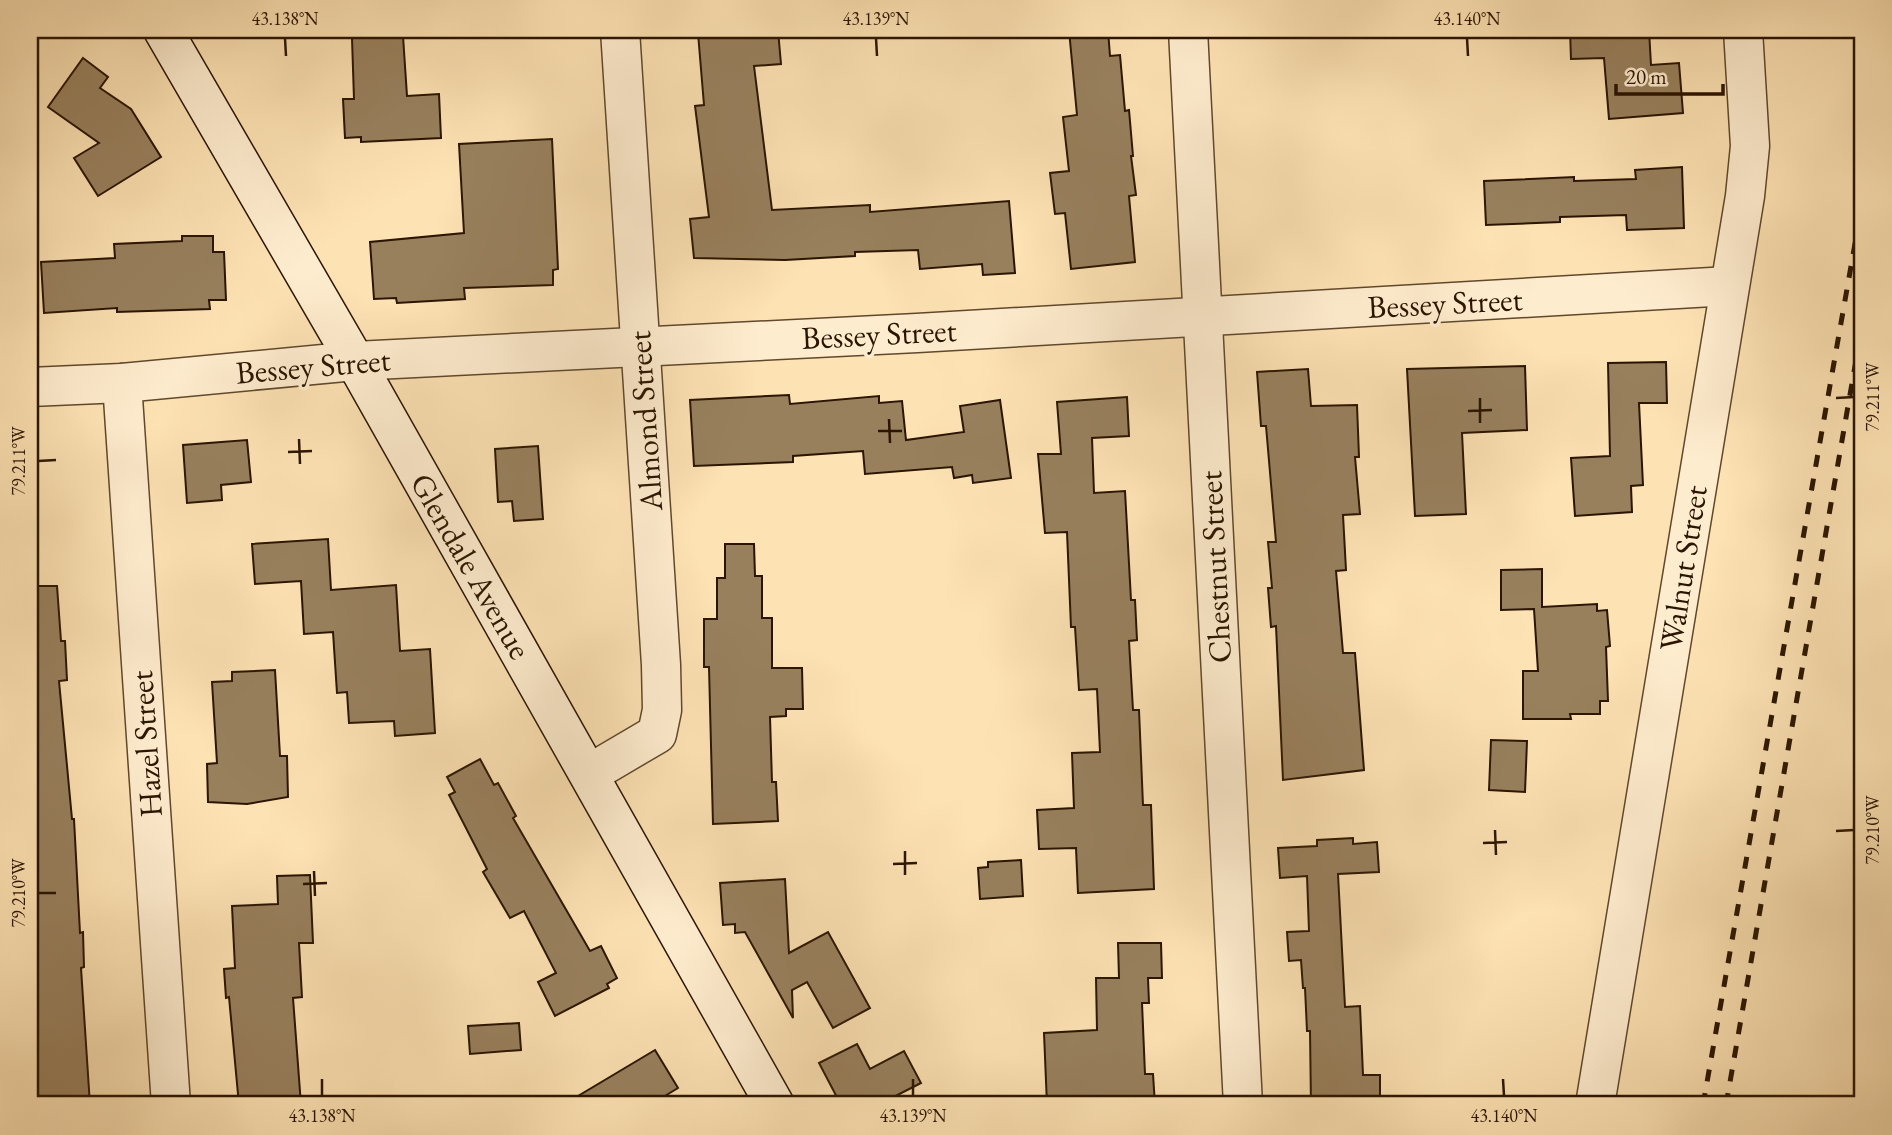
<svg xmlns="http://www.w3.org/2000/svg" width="1892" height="1135" viewBox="0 0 1892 1135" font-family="'EB Garamond',serif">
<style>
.building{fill:#98805d;stroke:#2b1500;stroke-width:2}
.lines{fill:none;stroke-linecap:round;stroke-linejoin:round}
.street-casing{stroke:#60482d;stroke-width:41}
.secondary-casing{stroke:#2b1500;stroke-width:41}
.street{stroke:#feecce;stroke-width:38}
.secondary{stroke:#feecce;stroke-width:38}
.rail{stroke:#2b1500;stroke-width:5;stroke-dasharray:12 12;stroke-linecap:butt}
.ticks{fill:none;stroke:#2b1500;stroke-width:2.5}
.labels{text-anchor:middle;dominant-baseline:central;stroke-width:7;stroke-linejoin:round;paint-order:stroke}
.street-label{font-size:32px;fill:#2b1500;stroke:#feecce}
.neatline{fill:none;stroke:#2b1500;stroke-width:2.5}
.ticks-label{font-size:18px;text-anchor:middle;fill:#2b1500}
</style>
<rect width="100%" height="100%" fill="#fde2b3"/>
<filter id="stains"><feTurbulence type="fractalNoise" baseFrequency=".00286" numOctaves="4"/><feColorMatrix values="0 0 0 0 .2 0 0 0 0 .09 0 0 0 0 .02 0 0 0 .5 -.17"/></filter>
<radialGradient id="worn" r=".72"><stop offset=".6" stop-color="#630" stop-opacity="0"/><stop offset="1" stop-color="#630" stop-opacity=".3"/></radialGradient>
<g class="building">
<path d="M 741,30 L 778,30 L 781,64 L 754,66 L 772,210 L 870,205 L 870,212 L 1009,201 L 1015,273 L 983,275 L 982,264 L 920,269 L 918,250 L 855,252 L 855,256 L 785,260 L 694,258 L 690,219 L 709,217 L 695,106 L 704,105 L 698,33 Z"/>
<path d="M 1069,30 L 1108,30 L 1110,56 L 1120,55 L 1125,111 L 1129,110 L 1133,156 L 1131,156 L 1136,195 L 1129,196 L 1135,262 L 1071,269 L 1065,213 L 1055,214 L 1050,173 L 1069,171 L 1063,117 L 1077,115 Z"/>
<path d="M 1570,30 L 1649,30 L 1651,65 L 1679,63 L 1683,113 L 1609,119 L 1604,58 L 1571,59 Z"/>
<path d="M 403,36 L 407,96 L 439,94 L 441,138 L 361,142 L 361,137 L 345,138 L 343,99 L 354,99 L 352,38 Z"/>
<path d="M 83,58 L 108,77 L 100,88 L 131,109 L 161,157 L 98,196 L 74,158 L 99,143 L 48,107 Z"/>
<path d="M 552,139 L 558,269 L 553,270 L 553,285 L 464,288 L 465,299 L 397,303 L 396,298 L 374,299 L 370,242 L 464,233 L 459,144 Z"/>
<path d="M 1682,167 L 1684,228 L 1627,230 L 1626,215 L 1560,217 L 1560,222 L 1486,225 L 1484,181 L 1574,177 L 1574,181 L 1636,179 L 1635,170 Z"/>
<path d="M 182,236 L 213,236 L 213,252 L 224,252 L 226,300 L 209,300 L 210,309 L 117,312 L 117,308 L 44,313 L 41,262 L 115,258 L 114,244 L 182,241 Z"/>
<path d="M 1666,362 L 1667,403 L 1639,403 L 1643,485 L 1631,486 L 1632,512 L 1575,516 L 1571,458 L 1610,456 L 1608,363 Z"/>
<path d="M 1525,366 L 1527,430 L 1462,433 L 1466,514 L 1415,516 L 1407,369 Z"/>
<path d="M 1308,369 L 1311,406 L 1357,405 L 1359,457 L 1355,457 L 1360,514 L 1343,515 L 1346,570 L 1336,571 L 1343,653 L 1355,653 L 1364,770 L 1283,780 L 1276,626 L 1271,627 L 1268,588 L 1272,588 L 1268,542 L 1276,542 L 1266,426 L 1261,426 L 1257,372 Z"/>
<path d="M 789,395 L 790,404 L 879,396 L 879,403 L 902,401 L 906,440 L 964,432 L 960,406 L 1000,400 L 1011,478 L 973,483 L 972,475 L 954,478 L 952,467 L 865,474 L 863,451 L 793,456 L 793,462 L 694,466 L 690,400 Z"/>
<path d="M 1127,397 L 1129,436 L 1092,438 L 1094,493 L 1125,491 L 1131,600 L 1135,600 L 1137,640 L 1129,641 L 1133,710 L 1139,710 L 1143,805 L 1151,805 L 1154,889 L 1078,893 L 1076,848 L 1039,849 L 1037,810 L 1074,808 L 1072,753 L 1100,752 L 1097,689 L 1079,690 L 1075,627 L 1071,627 L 1067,532 L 1045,533 L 1038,454 L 1061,454 L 1057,402 Z"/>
<path d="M 247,440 L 251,482 L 221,485 L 222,500 L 187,503 L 183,445 Z"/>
<path d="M 538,446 L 543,519 L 514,521 L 512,501 L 498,502 L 495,449 Z"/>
<path d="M 328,539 L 331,590 L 396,585 L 400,651 L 430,649 L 435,733 L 395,736 L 394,721 L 349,723 L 347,692 L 337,693 L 333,632 L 304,634 L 301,581 L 255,584 L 252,544 Z"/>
<path d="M 725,544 L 754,544 L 755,576 L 762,576 L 762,618 L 772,618 L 772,668 L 802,668 L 803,709 L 786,709 L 786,716 L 770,717 L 772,782 L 776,782 L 778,821 L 713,824 L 709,667 L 704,667 L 704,619 L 717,619 L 717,578 L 725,578 Z"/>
<path d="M 1542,569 L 1542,607 L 1597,604 L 1597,611 L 1607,610 L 1610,646 L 1606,647 L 1608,701 L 1600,701 L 1600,714 L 1570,714 L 1571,719 L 1523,719 L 1523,671 L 1538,671 L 1534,609 L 1501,610 L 1501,570 Z"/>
<path d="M 30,586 L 57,586 L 61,641 L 65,641 L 67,680 L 59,681 L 72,819 L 74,819 L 80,933 L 83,932 L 84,967 L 81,968 L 90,1105 L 30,1105 Z"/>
<path d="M 275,670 L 280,756 L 287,756 L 288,797 L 247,804 L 208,802 L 207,764 L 217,763 L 212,682 L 232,681 L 232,672 Z"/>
<path d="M 1491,740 L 1527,741 L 1525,792 L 1489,790 Z"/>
<path d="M 480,759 L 494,785 L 498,783 L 516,816 L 513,818 L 590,951 L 601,946 L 617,978 L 607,984 L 609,988 L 555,1016 L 538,982 L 556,973 L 524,911 L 510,918 L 483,872 L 487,869 L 449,795 L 455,792 L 447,777 Z"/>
<path d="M 1353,838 L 1353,844 L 1377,842 L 1379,872 L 1338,874 L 1345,1007 L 1360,1006 L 1363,1075 L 1380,1075 L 1380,1105 L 1311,1105 L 1310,1031 L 1307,1031 L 1305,988 L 1303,988 L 1301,960 L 1289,961 L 1287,932 L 1309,931 L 1307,876 L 1280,878 L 1278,848 L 1317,846 L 1317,840 Z"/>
<path d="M 1021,860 L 1023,896 L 980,899 L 978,868 L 988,867 L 988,862 Z"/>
<path d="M 310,875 L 313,943 L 299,943 L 302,997 L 293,998 L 301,1105 L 239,1105 L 229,997 L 226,998 L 224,969 L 235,968 L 232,906 L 278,904 L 277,876 Z"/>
<path d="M 785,879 L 789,953 L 828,932 L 870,1008 L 833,1028 L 807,982 L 792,990 L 793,1018 L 745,932 L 735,933 L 735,924 L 723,925 L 720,883 Z"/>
<path d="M 1118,943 L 1161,943 L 1162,978 L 1148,978 L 1149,1003 L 1142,1003 L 1145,1074 L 1153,1074 L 1155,1105 L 1047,1105 L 1044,1033 L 1097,1030 L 1096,978 L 1119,978 Z"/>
<path d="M 519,1023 L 521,1050 L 470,1054 L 468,1026 Z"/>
<path d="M 857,1044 L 870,1069 L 904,1051 L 921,1083 L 878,1105 L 841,1105 L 819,1063 Z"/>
<path d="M 655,1050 L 678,1088 L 650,1105 L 563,1105 Z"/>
</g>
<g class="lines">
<g class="street-casing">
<g id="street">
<path d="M 1188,30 L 1243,1105"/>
<path d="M 122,383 L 171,1105"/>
<path d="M 30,387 L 122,383 L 355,361 L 917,333 L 1729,286"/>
<path d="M 589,774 L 657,734 L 662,710 L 661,665 L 620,30"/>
<path d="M 1595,1105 L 1745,196 L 1750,146 L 1743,30"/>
</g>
</g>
<g class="secondary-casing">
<path id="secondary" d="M 163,30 L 355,361 L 775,1105"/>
</g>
<use href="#street" class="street"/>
<use href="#secondary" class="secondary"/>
<g class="rail">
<path d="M 1703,1105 L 1862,204"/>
<path d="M 1726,1105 L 1862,326"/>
</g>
</g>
<path class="ticks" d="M 285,38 L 286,56M 876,38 L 877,56M 1467,38 L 1468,56M 1480,398 L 1480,423M 1836,398 L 1854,397M 1468,411 L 1492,410M 889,419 L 890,443M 878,431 L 902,431M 299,439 L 300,464M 288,452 L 312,451M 38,461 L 56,460M 1495,830 L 1496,855M 1836,831 L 1854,830M 1483,843 L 1507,842M 905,851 L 905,875M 893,864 L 917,863M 314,871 L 315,896M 303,884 L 327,883M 38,893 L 56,893M 322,1079 L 322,1096M 913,1079 L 913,1096M 1503,1079 L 1504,1096"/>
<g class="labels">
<g class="street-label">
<text transform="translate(1445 303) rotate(-3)">Bessey Street</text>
<text transform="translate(879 334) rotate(-3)">Bessey Street</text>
<text transform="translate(313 366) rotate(-5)">Bessey Street</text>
<text transform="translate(645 421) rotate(-94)">Almond Street</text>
<text transform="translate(471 566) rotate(60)">Glendale Avenue</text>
<text transform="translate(1215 567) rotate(-93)">Chestnut Street</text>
<text transform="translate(1683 568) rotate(-81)">Walnut Street</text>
<text transform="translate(146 744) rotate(-94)">Hazel Street</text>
</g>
</g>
<rect width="1892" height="1135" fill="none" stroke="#fde2b3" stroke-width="77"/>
<path d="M1616 84v10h107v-10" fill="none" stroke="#2b1500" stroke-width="3.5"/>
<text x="1626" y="84" font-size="21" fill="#2b1500" stroke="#feecce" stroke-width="5" paint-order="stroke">20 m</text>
<rect x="38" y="38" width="1816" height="1058" class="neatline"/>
<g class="ticks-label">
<text x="285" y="25">43.138°N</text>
<text x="876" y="25">43.139°N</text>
<text x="1467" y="25">43.140°N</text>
<text transform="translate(1873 397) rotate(-90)" y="6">79.211°W</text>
<text transform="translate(19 461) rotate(-90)" y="6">79.211°W</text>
<text transform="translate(1873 830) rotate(-90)" y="6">79.210°W</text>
<text transform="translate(19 893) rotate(-90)" y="6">79.210°W</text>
<text x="322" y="1122">43.138°N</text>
<text x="913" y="1122">43.139°N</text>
<text x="1504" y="1122">43.140°N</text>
</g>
<rect width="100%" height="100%" filter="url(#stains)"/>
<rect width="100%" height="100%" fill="url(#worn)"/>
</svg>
